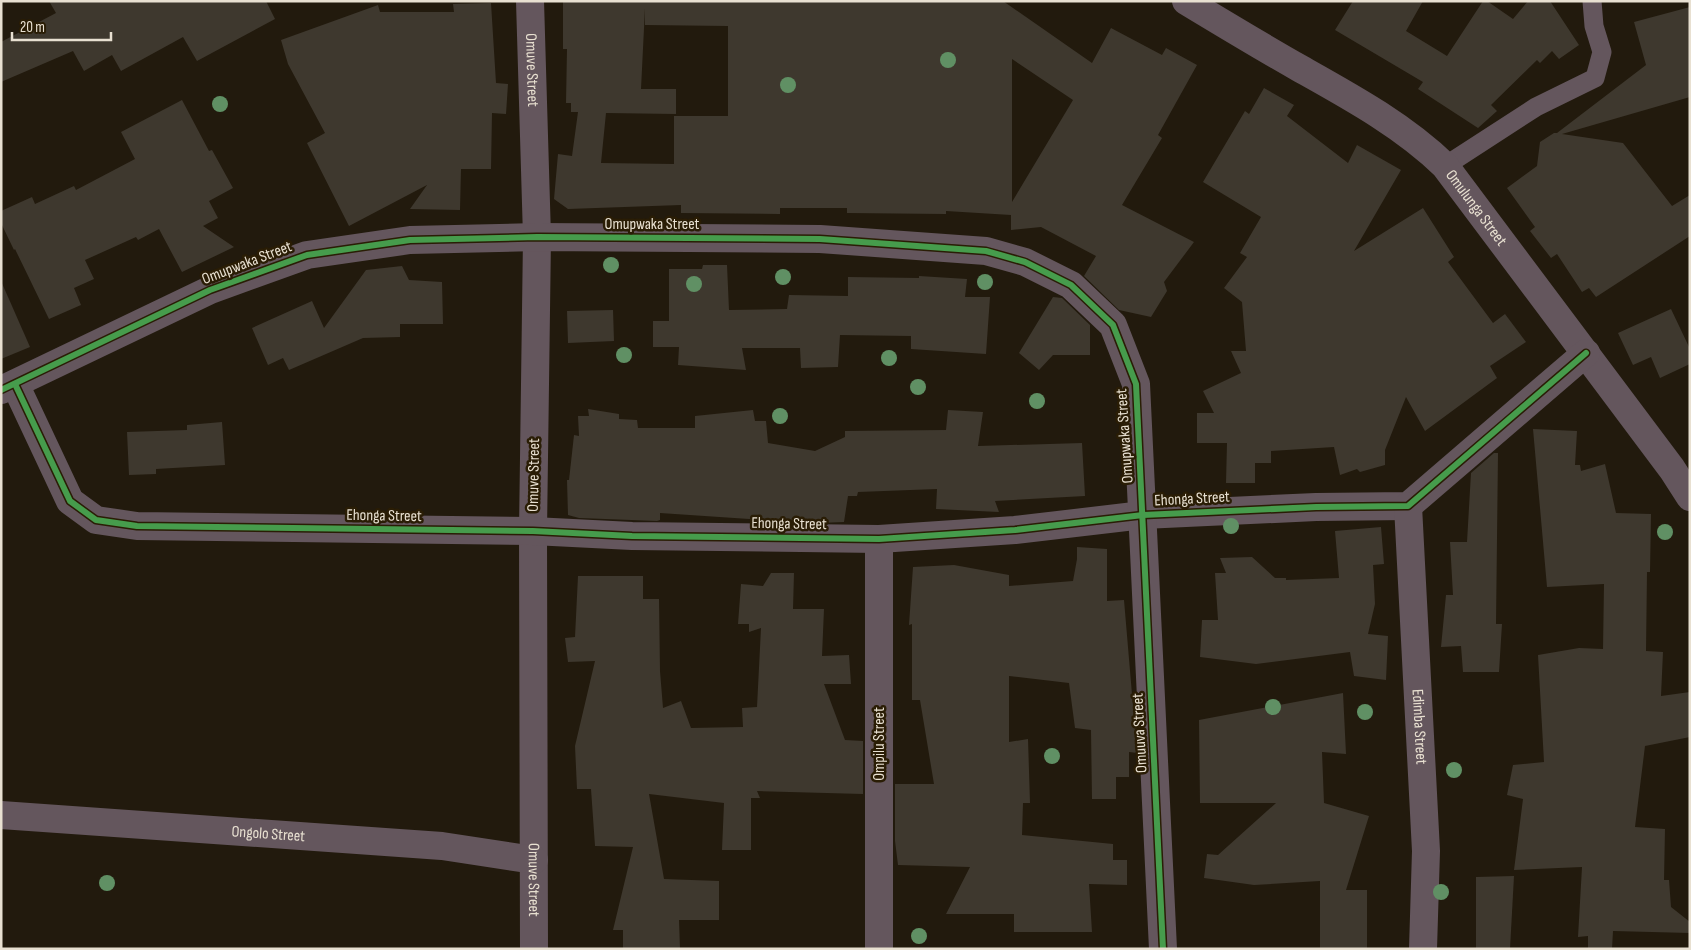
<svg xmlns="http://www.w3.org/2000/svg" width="1691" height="950" viewBox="0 0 1691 950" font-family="'Sofia Sans Condensed',sans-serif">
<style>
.building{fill:#3e382e;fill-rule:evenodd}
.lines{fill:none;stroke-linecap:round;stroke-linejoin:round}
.service{stroke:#64565d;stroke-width:19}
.minor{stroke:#64565d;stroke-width:28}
.cycleway-casing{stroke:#2a1d05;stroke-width:9}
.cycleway{stroke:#469c4c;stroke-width:6}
.tree{fill:#609064}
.labels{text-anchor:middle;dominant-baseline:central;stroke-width:5;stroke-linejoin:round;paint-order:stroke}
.street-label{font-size:16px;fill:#e8e0d1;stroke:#2a1d05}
</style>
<rect width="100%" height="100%" fill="#221a0d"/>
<g class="building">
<path d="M 49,1 L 266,1 L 275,19 L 197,61 L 183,37 L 121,71 L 112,55 L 84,71 L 73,51 L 1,82 L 1,42 L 56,13 Z"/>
<path d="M 563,1 L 1003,1 L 1092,63 L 1111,28 L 1162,55 L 1166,48 L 1197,65 L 1158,135 L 1162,138 L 1122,205 L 1194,242 L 1164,282 L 1167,291 L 1151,317 L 1119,310 L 1084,276 L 1096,256 L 1041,227 L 1011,230 L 1011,215 L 946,211 L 946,214 L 847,213 L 847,208 L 780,208 L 780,214 L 681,213 L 681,205 L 568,209 L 554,199 L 558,154 L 572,156 L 578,112 L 571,112 L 571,103 L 566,103 L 567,49 L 563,49 ZM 645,8 L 645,25 L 728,26 L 728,116 L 674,116 L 674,164 L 601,163 L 606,113 L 676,114 L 676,89 L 641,89 ZM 1012,59 L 1073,100 L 1012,202 Z"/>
<path d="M 1353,1 L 1423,1 L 1406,31 L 1447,56 L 1483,1 L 1487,1 L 1513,19 L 1528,1 L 1550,1 L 1579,45 L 1559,59 L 1552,51 L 1540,63 L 1537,60 L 1491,105 L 1497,111 L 1478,128 L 1418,89 L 1423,82 L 1335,30 Z"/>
<path d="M 491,3 L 496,83 L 508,84 L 506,114 L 492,113 L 491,169 L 461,169 L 460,210 L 410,209 L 427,185 L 349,226 L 307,143 L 325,133 L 288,64 L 281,40 L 378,5 L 380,12 L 454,12 L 453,4 Z"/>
<path d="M 1690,7 L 1690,97 L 1562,134 L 1623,143 L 1672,206 L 1690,195 L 1690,236 L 1596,297 L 1589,288 L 1582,292 L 1557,254 L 1551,258 L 1530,231 L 1535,227 L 1507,188 L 1537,166 L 1540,142 L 1554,133 L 1557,133 L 1646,65 L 1634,22 Z"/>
<path d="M 1264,88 L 1294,105 L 1287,116 L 1348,163 L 1357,145 L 1401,170 L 1354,251 L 1423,208 L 1454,257 L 1448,262 L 1493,323 L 1505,314 L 1526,342 L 1490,366 L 1497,378 L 1425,431 L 1406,397 L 1385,450 L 1385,465 L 1360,472 L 1357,469 L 1340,475 L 1334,447 L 1271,451 L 1271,463 L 1255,463 L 1255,483 L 1226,483 L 1227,443 L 1197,443 L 1197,413 L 1214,413 L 1203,391 L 1241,373 L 1231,351 L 1246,351 L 1242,302 L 1224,288 L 1247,257 L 1240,253 L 1261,217 L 1203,182 L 1245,111 L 1249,114 Z"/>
<path d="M 182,100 L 209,151 L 212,150 L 233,188 L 209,201 L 218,218 L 203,226 L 234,247 L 182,272 L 159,229 L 138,240 L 136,237 L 85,260 L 94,279 L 74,288 L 81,305 L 49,319 L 15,249 L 14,250 L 1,223 L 1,211 L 32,197 L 35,204 L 74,186 L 76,190 L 135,159 L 121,132 Z"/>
<path d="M 703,265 L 727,265 L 729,310 L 787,309 L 789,295 L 848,296 L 848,277 L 919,278 L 919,276 L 967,279 L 965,297 L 990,297 L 986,354 L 911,349 L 911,336 L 840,335 L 838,367 L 801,368 L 800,348 L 742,348 L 746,370 L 678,365 L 679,347 L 653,347 L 653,321 L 669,321 L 669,269 L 702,269 Z"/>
<path d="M 402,266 L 409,280 L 442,282 L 443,324 L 400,324 L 400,337 L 363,338 L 289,370 L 283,358 L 268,365 L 252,328 L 312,301 L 324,328 L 366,270 Z"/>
<path d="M 1,281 L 30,347 L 1,359 Z"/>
<path d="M 1053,297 L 1062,298 L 1090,325 L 1090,355 L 1053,355 L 1039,370 L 1019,353 Z"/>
<path d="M 1671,309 L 1690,349 L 1690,364 L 1660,378 L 1651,357 L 1633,365 L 1618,333 Z"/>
<path d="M 613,310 L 614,341 L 568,343 L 567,311 Z"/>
<path d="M 588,409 L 619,414 L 619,419 L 637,420 L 638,428 L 695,428 L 695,416 L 753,410 L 755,421 L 766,421 L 768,443 L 815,451 L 845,437 L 845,431 L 946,430 L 948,410 L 983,412 L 978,446 L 1082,443 L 1085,496 L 995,501 L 999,512 L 936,509 L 937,489 L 858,492 L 857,496 L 848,496 L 844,522 L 818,523 L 818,520 L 778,521 L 660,513 L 660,520 L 657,521 L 579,518 L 568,515 L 567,480 L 569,480 L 574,435 L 579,436 L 578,416 L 589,416 Z"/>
<path d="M 222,422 L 225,465 L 156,469 L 156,474 L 129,475 L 127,432 L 187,430 L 187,425 Z"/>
<path d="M 1533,429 L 1577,431 L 1575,465 L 1580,465 L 1581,471 L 1605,464 L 1616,513 L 1651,514 L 1650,572 L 1647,572 L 1646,651 L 1663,652 L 1661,696 L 1690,692 L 1690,737 L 1645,746 L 1635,827 L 1665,829 L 1664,880 L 1669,880 L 1671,907 L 1690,922 L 1690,933 L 1613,931 L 1612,949 L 1588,949 L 1588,936 L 1578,937 L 1582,867 L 1514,870 L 1523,799 L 1507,795 L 1513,765 L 1544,762 L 1538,655 L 1579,648 L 1603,649 L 1604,584 L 1547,587 Z"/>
<path d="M 1494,453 L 1498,453 L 1496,624 L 1502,624 L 1499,672 L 1463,672 L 1461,646 L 1441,647 L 1446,595 L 1453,595 L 1450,542 L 1467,542 L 1471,473 Z"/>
<path d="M 1381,527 L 1384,564 L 1373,565 L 1375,604 L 1368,634 L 1388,636 L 1386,680 L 1354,676 L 1350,652 L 1256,664 L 1200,657 L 1202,620 L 1218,620 L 1215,573 L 1226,573 L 1220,558 L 1252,557 L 1275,578 L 1286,578 L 1286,580 L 1339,578 L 1335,531 Z"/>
<path d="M 1077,547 L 1107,549 L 1107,601 L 1124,600 L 1133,706 L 1136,705 L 1138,753 L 1129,752 L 1129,777 L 1116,777 L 1116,799 L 1092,799 L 1091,730 L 1075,728 L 1069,683 L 1009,676 L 1009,742 L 1028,739 L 1030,803 L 1023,803 L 1022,835 L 1113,844 L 1113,860 L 1127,860 L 1127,885 L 1089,884 L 1092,932 L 1014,932 L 1014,914 L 946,914 L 970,867 L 898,865 L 895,841 L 895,784 L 934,784 L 920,700 L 912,700 L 912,624 L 909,625 L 913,567 L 954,565 L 1009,575 L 1009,586 L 1073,581 L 1077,559 Z"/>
<path d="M 771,573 L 794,573 L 793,609 L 824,609 L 822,656 L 849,655 L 851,684 L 824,684 L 845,740 L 863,741 L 863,794 L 757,791 L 760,798 L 751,798 L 751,850 L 722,850 L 724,803 L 649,794 L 664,879 L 719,881 L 719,920 L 679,920 L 680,949 L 623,949 L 623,930 L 613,930 L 633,847 L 595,846 L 591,789 L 577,789 L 575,746 L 595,661 L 568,662 L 565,638 L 575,637 L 578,576 L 643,576 L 643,599 L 659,599 L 660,671 L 663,708 L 681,701 L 691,728 L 743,727 L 742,708 L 757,707 L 761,628 L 749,632 L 749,624 L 738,624 L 741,584 L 763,586 Z"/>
<path d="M 1343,693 L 1346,754 L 1322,752 L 1324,803 L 1369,816 L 1346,890 L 1367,890 L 1367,949 L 1320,949 L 1320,881 L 1254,885 L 1204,878 L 1207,854 L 1218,855 L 1276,803 L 1200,803 L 1199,720 Z"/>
<path d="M 1514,876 L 1510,949 L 1476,949 L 1476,877 Z"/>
</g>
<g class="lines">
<path class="service" d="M 1445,166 L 1536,107 L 1595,78 L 1602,52 L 1594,26 L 1592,1"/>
<g class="minor">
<path id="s1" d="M 530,1 L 537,237 L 533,531 L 534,949"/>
<path id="s2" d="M 1186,1 C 1224,24 1262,47 1301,69 C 1351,97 1404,126 1445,166 L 1672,469 L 1690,497"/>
<path d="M 15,384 L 70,501 L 96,520 L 137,526 L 533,531 L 632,536 L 879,539 L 1015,530 L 1143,515 L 1316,507 L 1408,506 L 1586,353"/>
<path d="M 1,390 L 210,290 L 307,255 L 410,240 L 537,237 L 820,239 L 986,251 L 1025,262 L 1071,285 L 1113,325 L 1136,384 L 1163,949"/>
<path id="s3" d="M 1408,506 L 1426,851 L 1423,949"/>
<path d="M 879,539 L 879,949"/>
<path id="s4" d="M 1,815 L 442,846 L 534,860"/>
</g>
<g class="cycleway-casing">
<g id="cycleway">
<path d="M 15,384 L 70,501 L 96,520 L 137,526 L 533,531 L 632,536 L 879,539 L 1015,530 L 1143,515 L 1316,507 L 1408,506 L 1586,353"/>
<path d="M 1,390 L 210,290 L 307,255 L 410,240 L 537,237 L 820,239 L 986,251 L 1025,262 L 1071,285 L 1113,325 L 1136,384 L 1163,949"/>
</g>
</g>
<use href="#cycleway" class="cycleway"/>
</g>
<g class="tree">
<circle cx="948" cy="60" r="8"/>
<circle cx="788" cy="85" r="8"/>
<circle cx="220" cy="104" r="8"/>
<circle cx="611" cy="265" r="8"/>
<circle cx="783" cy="277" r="8"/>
<circle cx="985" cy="282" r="8"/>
<circle cx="694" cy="284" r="8"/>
<circle cx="624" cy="355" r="8"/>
<circle cx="889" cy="358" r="8"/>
<circle cx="918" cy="387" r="8"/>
<circle cx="1037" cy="401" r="8"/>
<circle cx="780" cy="416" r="8"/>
<circle cx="1231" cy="526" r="8"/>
<circle cx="1665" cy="532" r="8"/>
<circle cx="1273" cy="707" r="8"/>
<circle cx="1365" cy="712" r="8"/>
<circle cx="1052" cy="756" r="8"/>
<circle cx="1454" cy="770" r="8"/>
<circle cx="107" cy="883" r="8"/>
<circle cx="1441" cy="892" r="8"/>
<circle cx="919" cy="936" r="8"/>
</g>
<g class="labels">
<g class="street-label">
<text stroke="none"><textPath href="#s1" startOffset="69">Omuve Street</textPath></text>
<text stroke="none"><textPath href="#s2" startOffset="360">Omulunga Street</textPath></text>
<text x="652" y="224">Omupwaka Street</text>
<text transform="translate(247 263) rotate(-21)">Omupwaka Street</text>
<text transform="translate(1125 436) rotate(-94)">Omupwaka Street</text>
<text transform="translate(534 475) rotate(-89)">Omuve Street</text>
<text transform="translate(1192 499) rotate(-3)">Ehonga Street</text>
<text transform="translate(384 516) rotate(1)">Ehonga Street</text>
<text transform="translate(789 524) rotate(1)">Ehonga Street</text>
<text stroke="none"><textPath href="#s3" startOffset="221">Edimba Street</textPath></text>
<text transform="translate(1140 733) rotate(-93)">Omuuva Street</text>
<text transform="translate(879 744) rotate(-90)">Ompilu Street</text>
<text stroke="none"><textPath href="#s4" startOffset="268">Ongolo Street</textPath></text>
<text stroke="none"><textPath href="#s1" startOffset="879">Omuve Street</textPath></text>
</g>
</g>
<rect width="1691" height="950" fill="none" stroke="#e8e0d1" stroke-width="5"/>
<path d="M12 32v8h99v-8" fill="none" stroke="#e8e0d1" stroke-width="2.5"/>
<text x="20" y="32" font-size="15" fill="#e8e0d1" stroke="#2a1d05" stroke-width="4" paint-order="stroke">20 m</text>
</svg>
